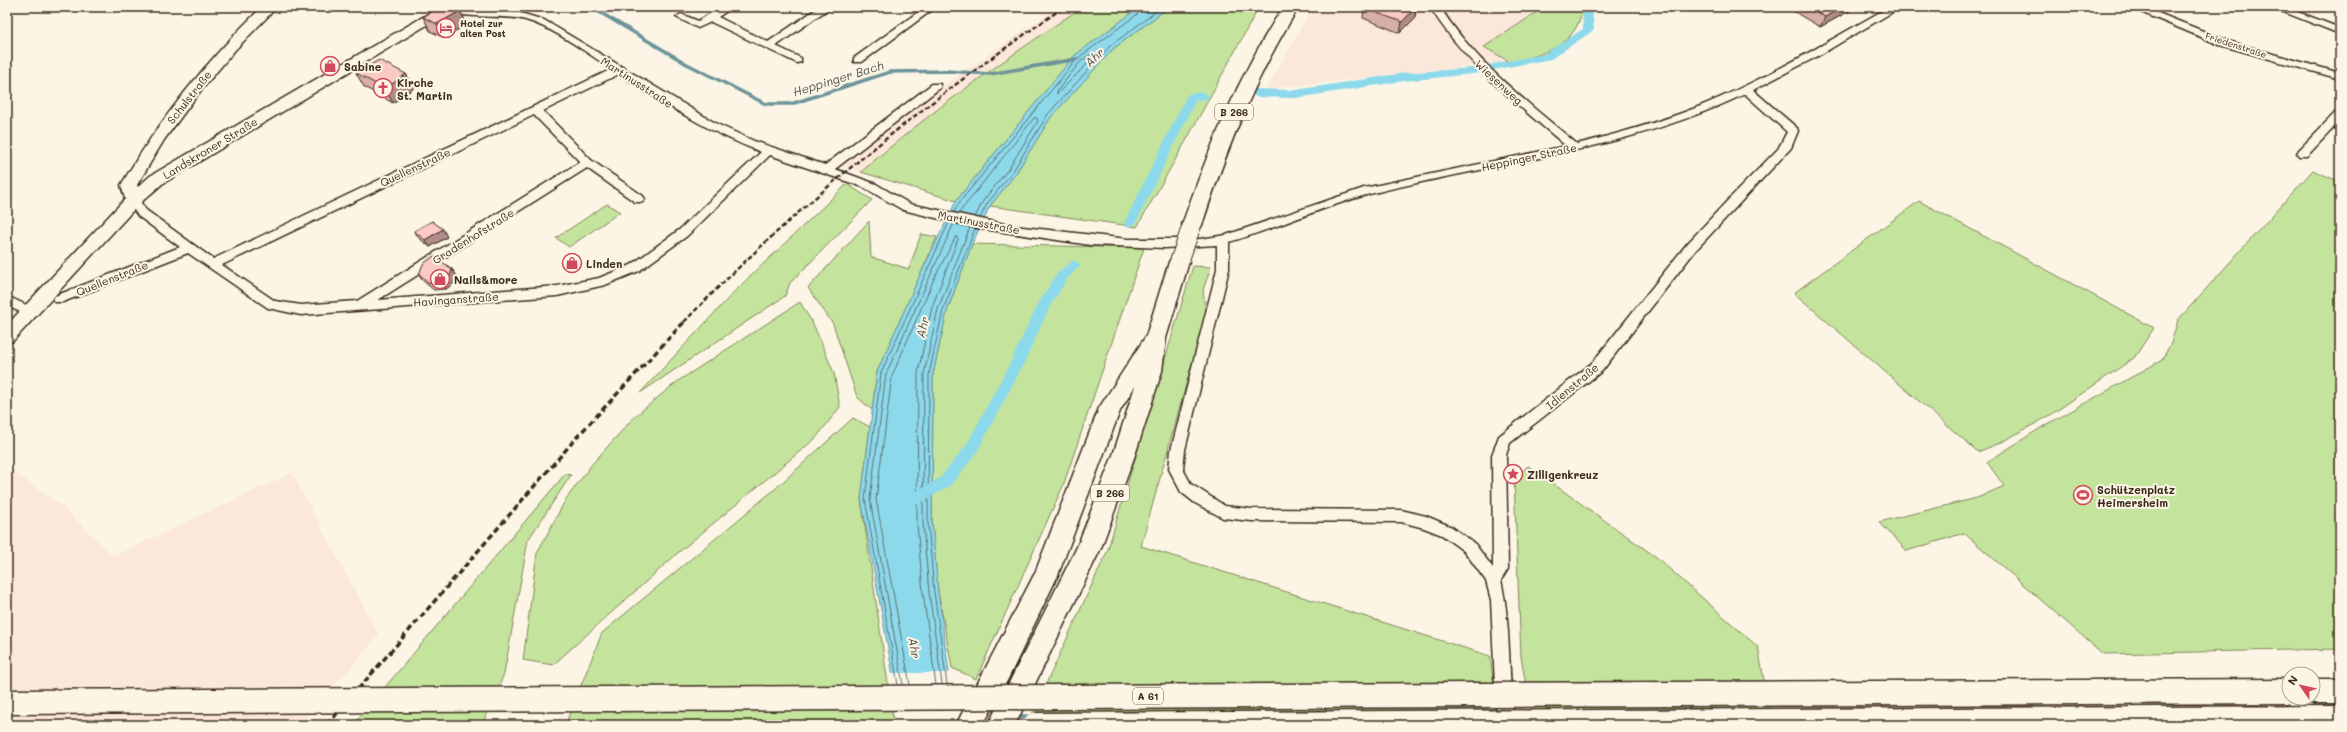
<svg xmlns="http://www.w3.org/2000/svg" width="2347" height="732" viewBox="0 0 2347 732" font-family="Mali,sans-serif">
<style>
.built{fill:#fbe8db}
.green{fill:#c4e39c;stroke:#80865d}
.water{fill:#8dd9ec;stroke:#6c939a}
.pier{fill:#fcf5e5}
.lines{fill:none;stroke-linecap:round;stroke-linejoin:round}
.shore{stroke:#5c7070;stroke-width:1}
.stream-far1{stroke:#6c939a;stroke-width:3.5}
.stream{stroke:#6c939a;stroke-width:4.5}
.canal{fill:#8dd9ec;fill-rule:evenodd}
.minor-casing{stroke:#3b2a1e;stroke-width:3}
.secondary-casing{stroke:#3b2a1e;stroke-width:3}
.trunk-casing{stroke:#3b2a1e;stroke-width:3}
.motorway-casing{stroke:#3b2a1e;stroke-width:3}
.minor{fill:#fcf5e5;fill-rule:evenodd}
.secondary{fill:#fcf5e5;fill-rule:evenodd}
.trunk{fill:#fcf5e5;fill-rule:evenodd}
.motorway{fill:#fcf5e5;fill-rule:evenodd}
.rail-far1{stroke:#3b2a1e;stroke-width:2.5;stroke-dasharray:5 2.5;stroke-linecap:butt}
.rail{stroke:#3b2a1e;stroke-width:3.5;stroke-dasharray:6 3.5;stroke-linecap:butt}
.trunk-bridge-casing{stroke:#3b2a1e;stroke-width:20;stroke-linecap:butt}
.motorway-bridge-casing{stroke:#3b2a1e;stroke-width:27;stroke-linecap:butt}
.trunk-bridge{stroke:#fcf5e5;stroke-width:18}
.motorway-bridge{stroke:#fcf5e5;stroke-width:24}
.wall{fill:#d7aea8;stroke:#3b2a1e}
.shaded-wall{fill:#af8d88;stroke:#3b2a1e}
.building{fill:#facac3;stroke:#3b2a1e}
.labels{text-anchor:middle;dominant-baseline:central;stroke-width:4;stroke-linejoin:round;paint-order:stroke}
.far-poi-label{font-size:9px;font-weight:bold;fill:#3b2a1e;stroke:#fcf5e5;text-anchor:start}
.far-street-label{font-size:9px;fill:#3b2a1e;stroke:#fcf5e5}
.shield{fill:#fcf5e5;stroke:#75675a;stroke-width:1}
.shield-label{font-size:10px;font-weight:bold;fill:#3b2a1e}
.poi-label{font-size:11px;font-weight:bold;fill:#3b2a1e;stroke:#fcf5e5;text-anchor:start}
.street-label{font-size:11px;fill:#3b2a1e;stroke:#fcf5e5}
.water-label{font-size:12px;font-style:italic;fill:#505652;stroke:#fcf5e5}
</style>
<rect width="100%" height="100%" fill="#fcf5e5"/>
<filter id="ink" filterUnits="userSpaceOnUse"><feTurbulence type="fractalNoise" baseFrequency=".025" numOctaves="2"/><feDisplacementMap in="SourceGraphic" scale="8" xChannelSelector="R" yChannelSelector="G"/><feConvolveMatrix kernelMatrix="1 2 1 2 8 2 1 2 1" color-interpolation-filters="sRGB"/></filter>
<g filter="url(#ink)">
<g class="built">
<path d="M 1058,7 L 1082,7 L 993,68 L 888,148 L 861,172 L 839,164 L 924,99 Z"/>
<path d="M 1313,7 L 1545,7 L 1484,47 L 1510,62 L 1266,89 Z"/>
<path d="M 7,467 L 62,506 L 113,556 L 292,473 L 379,635 L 300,725 L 7,725 Z"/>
</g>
<g class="green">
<path d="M 1082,7 L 1140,7 L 1074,56 L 956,201 L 861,172 C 930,111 1006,59 1082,7 Z"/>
<path d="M 1169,7 L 1259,7 L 1186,141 L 1137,227 L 990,206 L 1016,173 L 1051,117 L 1113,49 Z"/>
<path d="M 1545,7 L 1583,7 C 1577,46 1544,55 1510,62 L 1484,47 Z"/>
<path d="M 2313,170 L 2340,182 L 2340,649 L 2103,654 L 1964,533 L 1907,551 L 1879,522 L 1977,498 L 2004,486 L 1987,462 L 2039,429 L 2162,360 L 2171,343 L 2178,320 Z"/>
<path d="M 847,184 L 872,200 L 790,283 L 785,296 L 640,393 L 736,290 Z"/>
<path d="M 1919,201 L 2154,328 L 2134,358 L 2049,416 L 2000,443 L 1978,452 L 1794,293 Z"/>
<path d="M 607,204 L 620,212 L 569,247 L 556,238 Z"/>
<path d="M 869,221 L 871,257 L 909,269 L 921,234 L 937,237 L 877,372 L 872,410 L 857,397 L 833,324 L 808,288 Z"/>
<path d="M 972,244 L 1144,248 L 1063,486 L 976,679 L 952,668 L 938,591 L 932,523 L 933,374 L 947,311 Z"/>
<path d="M 1193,266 L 1211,267 L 1203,290 L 1206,313 L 1141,546 L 1490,656 L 1499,725 L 1027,725 L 1107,552 Z"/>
<path d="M 800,302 L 814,326 L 834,373 L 840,407 L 816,438 L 679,552 L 553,665 L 523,660 L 537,553 L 566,499 L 593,463 L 634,417 L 678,381 Z"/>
<path d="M 853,418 L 870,427 L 861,499 L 894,725 L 565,725 L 602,633 L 775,489 Z"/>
<path d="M 1528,466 L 1656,557 L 1758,647 L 1772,725 L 1533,725 L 1521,657 L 1514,479 Z"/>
<path d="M 565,474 L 571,475 L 528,540 L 504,674 L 482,725 L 353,725 Z"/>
</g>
<path class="water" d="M 1140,7 L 1169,7 L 1113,49 L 1051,117 L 1016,173 L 990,206 L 972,244 L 947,311 L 933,374 L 932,523 L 938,591 L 956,725 L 902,725 L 861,499 L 877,372 L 920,275 L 956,201 L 1074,56 Z"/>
<path class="pier" d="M 890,673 L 951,673 L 958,725 L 900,725 Z"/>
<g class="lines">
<g class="shore">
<path d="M 1090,55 L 1093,55 L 1093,58 L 1057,94 L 1057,91 L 1080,62 Z"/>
<path d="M 954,212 L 959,203 L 1077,59 L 1140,12 L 1141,7"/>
<path d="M 959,213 L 1034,118 L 1037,118 L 1038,121 L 1009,168 L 983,201 L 975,217"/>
<path d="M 980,218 L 987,204 L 1013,171 L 1048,114 L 1110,46 L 1162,7"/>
<path d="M 942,684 L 929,592 L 923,524 L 924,374 L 938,309 L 970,227"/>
<path d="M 947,684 L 934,592 L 928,523 L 929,374 L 943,310 L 975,229"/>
<path d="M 898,685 L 865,499 L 881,373 L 949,222"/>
<path d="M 903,685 L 870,499 L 886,374 L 954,223"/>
<path d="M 910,685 L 876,499 L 892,376 L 933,281 L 956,236 L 958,239 L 932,307 L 918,373 L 917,524 L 923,593 L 936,685"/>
</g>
<path class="stream-far1" d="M 591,7 L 687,64 L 766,104 L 791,104 L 890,72 L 947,71 L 990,74 L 1077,59"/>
<path class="stream" d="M 1015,716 L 1032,717"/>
<g class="canal">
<path d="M 1582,7 L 1592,7 L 1594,30 L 1551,59 L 1472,74 L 1404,81 L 1296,98 L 1256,97 L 1250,93 L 1256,89 L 1296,90 L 1404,73 L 1472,68 L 1544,54 L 1583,29 Z"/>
<path d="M 1203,92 L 1209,96 L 1207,99 L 1196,100 L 1136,223 L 1130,227 L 1126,226 L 1124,223 L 1186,97 L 1188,94 Z"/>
<path d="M 1074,260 L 1081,265 L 1068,278 L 1050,306 L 1024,363 L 977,452 L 950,486 L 920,503 L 915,505 L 910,503 L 907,499 L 910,495 L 940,478 L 967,444 L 1010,363 L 1039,302 L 1058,272 Z"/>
</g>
<g class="minor-casing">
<g id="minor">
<path d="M 436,7 L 517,12 L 544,20 L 717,124 L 754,141 L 825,165 L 932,84 L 940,84 L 940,88 L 835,169 L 876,184 L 910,204 L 1014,226 L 1128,239 L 1200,239 L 1226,235 L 1364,188 L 1566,146 C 1515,102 1466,65 1430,7 L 1440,7 C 1475,63 1527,102 1577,144 C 1618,134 1659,122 1698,107 C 1765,80 1827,42 1889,7 L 1901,7 L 1818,56 L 1753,90 L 1797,128 L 1798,131 L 1791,148 L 1695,251 L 1602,371 L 1510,443 L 1506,455 L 1508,569 L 1501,580 C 1512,628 1507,677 1515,725 L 1499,725 L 1496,707 L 1491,600 L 1486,581 L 1465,552 L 1442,535 L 1424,528 L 1401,522 L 1252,521 L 1223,518 L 1195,503 L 1181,492 L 1169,469 L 1171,450 L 1217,269 L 1217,245 L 1165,248 L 1090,245 L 977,228 L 903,210 L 863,187 L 770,155 L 687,236 L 639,271 L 605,285 L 557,296 L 301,315 L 268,308 L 188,253 L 63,302 L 55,302 L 53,299 L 55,296 L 180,247 L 138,216 L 127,200 L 129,197 L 137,197 L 146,210 L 213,259 L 612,69 C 585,52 548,23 517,18 C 501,16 446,18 436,7 ZM 619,74 C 664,104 709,132 761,152 L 679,230 L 631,265 L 599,278 L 557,286 L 378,300 L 587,168 L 635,202 L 643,202 L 645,199 L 643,196 L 591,160 L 543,111 ZM 1745,94 L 1787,132 L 1778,149 L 1727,201 L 1686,245 L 1592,363 L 1499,436 L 1492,455 L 1493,568 L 1475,544 L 1452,527 L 1426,516 L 1401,510 L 1252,509 L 1225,506 L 1191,484 L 1183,469 L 1185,450 L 1229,269 L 1229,242 C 1279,228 1327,204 1378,192 C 1501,162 1629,150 1745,94 ZM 534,115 L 580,162 L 357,301 L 301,305 L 275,301 L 222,265 Z"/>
<path d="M 721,7 L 733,7 L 718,17 L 768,42 L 819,7 L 831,7 L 776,46 L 801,58 L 801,62 L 797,63 L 711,22 L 698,28 L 676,17 L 681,14 L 698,21 Z"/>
<path d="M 925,7 L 936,7 L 862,62 L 854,62 L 854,58 Z"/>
<path d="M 2129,7 L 2143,7 L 2228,41 L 2340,73 L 2340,79 L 2220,45 Z"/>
<path d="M 2271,7 L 2285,7 L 2340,28 L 2340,34 Z"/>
<path d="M 2340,111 L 2340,121 L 2307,156 L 2299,156 L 2297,153 L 2299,150 L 2336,112 Z"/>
<path d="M 7,296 L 35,309 L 37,312 L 35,315 L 27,315 L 7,306 Z"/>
</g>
</g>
<g class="secondary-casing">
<path id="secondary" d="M 262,7 L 277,7 L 235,50 L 198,94 L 164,140 L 137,185 L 138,187 L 150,176 L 440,7 L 457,7 L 162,184 L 139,204 L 13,341 L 7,343 L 7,325 L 125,199 L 121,185 C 160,119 207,60 262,7 Z"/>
</g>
<g class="trunk-casing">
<g id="trunk">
<path d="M 1283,7 L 1299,7 C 1256,75 1227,148 1202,225 L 1199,230 L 1192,232 L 1185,230 L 1182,225 C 1209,148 1239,75 1283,7 Z"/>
<path d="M 1179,255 L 1186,257 L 1189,262 L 1166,338 L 1162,371 L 1135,455 L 1101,548 L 1015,725 L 988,725 L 1077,547 L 1113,455 L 1135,386 L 1120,411 L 1058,575 L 1008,679 L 983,725 L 956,725 L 1035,573 L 1099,408 L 1146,336 L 1169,262 L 1172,257 Z"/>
</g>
</g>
<g class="motorway-casing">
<path id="motorway" d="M 2313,679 L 2340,679 L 2340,703 L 2313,703 L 2304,700 L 2303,698 L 2313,698 Z"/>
</g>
<use href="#minor" class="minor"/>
<use href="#secondary" class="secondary"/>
<use href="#trunk" class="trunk"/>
<use href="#motorway" class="motorway"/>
<path class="rail-far1" d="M 684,322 C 799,203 927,101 1064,7"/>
<path class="rail" d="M 327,725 L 577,437 L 685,321"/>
<g class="trunk-bridge-casing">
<path id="trunk-bridge" d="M 1179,262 L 1192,225"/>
</g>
<g class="motorway-bridge-casing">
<g id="motorway-bridge">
<path d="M 7,702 L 2289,691"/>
<path d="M 1035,725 L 2340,718"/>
</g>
</g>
<use href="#trunk-bridge" class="trunk-bridge"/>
<use href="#motorway-bridge" class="motorway-bridge"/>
</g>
<g class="wall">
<path d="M 1416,7 L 1415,18 L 1400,33 L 1363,18 L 1364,8 Z"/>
<path d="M 1792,7 L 1857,7 L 1820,27 L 1791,10 Z"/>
<path d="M 460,11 L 467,24 L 444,38 L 430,31 L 423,17 Z"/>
<path d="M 356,73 L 406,74 L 414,88 L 393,103 L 364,87 Z"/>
<path d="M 414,231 L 447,237 L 430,247 L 419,238 Z"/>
<path d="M 452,269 L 457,276 L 454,283 L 446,289 L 434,290 L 423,281 L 419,274 Z"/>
</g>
<g class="shaded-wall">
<path d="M 1416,7 L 1415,18 L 1400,33 L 1402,22 Z"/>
<path d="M 1843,7 L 1857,7 L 1820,27 L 1825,17 Z"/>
<path d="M 460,11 L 467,24 L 444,38 L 437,24 Z"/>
<path d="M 406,74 L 414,88 L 393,103 L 385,89 Z"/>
<path d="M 443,229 L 447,237 L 430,247 L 425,240 Z"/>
<path d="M 452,269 L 457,276 L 454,283 L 446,289 L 441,282 Z"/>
</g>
<g class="building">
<path d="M 440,7 L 453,7 L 460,11 L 437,24 L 423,17 Z"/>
<path d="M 1364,7 L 1416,7 L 1402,22 L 1364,8 Z"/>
<path d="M 1808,7 L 1843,7 L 1825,17 Z"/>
<path d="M 379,60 L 406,74 L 385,89 L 356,73 Z"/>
<path d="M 432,221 L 443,229 L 425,240 L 414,231 Z"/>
<path d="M 434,256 L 452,269 L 450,276 L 441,282 L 429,283 L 419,274 L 423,264 Z"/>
</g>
</g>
<defs>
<g id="hotel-ring" transform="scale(1)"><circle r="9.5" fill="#fcf5e5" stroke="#d1495b" stroke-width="1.5"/><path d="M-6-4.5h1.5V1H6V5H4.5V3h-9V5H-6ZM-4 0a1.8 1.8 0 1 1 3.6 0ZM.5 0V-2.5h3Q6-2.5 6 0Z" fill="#d1495b"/></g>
<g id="shop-ring" transform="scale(1)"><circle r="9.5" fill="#fcf5e5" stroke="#d1495b" stroke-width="1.5"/><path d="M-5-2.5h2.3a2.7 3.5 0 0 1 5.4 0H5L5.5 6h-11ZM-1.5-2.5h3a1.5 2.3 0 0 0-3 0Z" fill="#d1495b"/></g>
<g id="church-ring" transform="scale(1)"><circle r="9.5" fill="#fcf5e5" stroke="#d1495b" stroke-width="1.5"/><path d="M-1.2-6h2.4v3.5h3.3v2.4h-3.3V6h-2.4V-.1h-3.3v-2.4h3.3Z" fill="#d1495b"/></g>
<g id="sight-ring" transform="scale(1)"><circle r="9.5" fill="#fcf5e5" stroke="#d1495b" stroke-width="1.5"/><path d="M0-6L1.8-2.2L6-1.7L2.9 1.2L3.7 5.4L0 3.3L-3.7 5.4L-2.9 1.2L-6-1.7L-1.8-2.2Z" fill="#d1495b"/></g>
<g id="stadium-ring" transform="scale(1)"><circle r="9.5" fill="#fcf5e5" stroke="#d1495b" stroke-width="1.5"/><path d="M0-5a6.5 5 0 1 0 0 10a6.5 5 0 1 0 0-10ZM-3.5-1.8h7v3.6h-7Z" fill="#d1495b"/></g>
</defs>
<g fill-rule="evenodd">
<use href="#hotel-ring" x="446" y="28"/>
<use href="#shop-ring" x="330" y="66"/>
<use href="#church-ring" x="383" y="88"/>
<use href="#shop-ring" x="572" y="263"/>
<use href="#shop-ring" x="440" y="279"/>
<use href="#sight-ring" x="1513" y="474"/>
<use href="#stadium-ring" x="2083" y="495"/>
</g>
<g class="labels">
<g class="far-poi-label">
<text x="460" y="23">Hotel zur<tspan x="460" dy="10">alten Post</tspan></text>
</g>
<g class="far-street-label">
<text transform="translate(2236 45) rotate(18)">Friedenstraße</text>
</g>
<g class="shield">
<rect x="1215" y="104" width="38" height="16" rx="3"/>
<rect x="1091" y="485" width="38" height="16" rx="3"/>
<rect x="1133" y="688" width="30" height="16" rx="3"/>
</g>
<g class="shield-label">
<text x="1234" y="112">B 266</text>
<text x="1110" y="493">B 266</text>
<text x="1148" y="696">A 61</text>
</g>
<g class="poi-label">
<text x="344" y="66">Sabine</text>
<text x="397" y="82">Kirche<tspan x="397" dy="13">St. Martin</tspan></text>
<text x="586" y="263">Linden</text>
<text x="454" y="279">Nails&amp;more</text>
<text x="1527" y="474">Zilligenkreuz</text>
<text x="2097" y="489">Schützenplatz<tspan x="2097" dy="13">Heimersheim</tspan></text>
</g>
<g class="street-label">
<text transform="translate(637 82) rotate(33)">Martinusstraße</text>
<text transform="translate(1499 82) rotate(43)">Wiesenweg</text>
<text transform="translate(189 97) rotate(-52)">Schulstraße</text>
<text transform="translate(210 148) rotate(-31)">Landskroner Straße</text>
<text transform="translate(1529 157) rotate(-12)">Heppinger Straße</text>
<text transform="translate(415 167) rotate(-25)">Quellenstraße</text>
<text transform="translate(979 222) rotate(11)">Martinusstraße</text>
<text transform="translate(473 236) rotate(-32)">Gradenhofstraße</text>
<text transform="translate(112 278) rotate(-22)">Quellenstraße</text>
<text transform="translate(456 299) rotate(-4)">Havinganstraße</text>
<text transform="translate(1572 386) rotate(-40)">Idienstraße</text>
</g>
<g class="water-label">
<text transform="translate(1094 57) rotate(-43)">Ahr</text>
<text transform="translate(838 78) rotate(-17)">Heppinger Bach</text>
<text transform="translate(922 327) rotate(-76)">Ahr</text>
<text transform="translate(915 648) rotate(80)">Ahr</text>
</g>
</g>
<rect width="2347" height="732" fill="none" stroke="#fcf5e5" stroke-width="24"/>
<rect x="12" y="12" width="2323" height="708" fill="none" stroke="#3b2a1e" stroke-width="1.5" filter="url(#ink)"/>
<g transform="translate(2301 686) rotate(304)"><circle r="19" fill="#fcf5e5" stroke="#afa495"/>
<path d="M0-3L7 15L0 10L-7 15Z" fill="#d1495b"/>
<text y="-6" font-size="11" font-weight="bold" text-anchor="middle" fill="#3b2a1e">N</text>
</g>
</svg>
